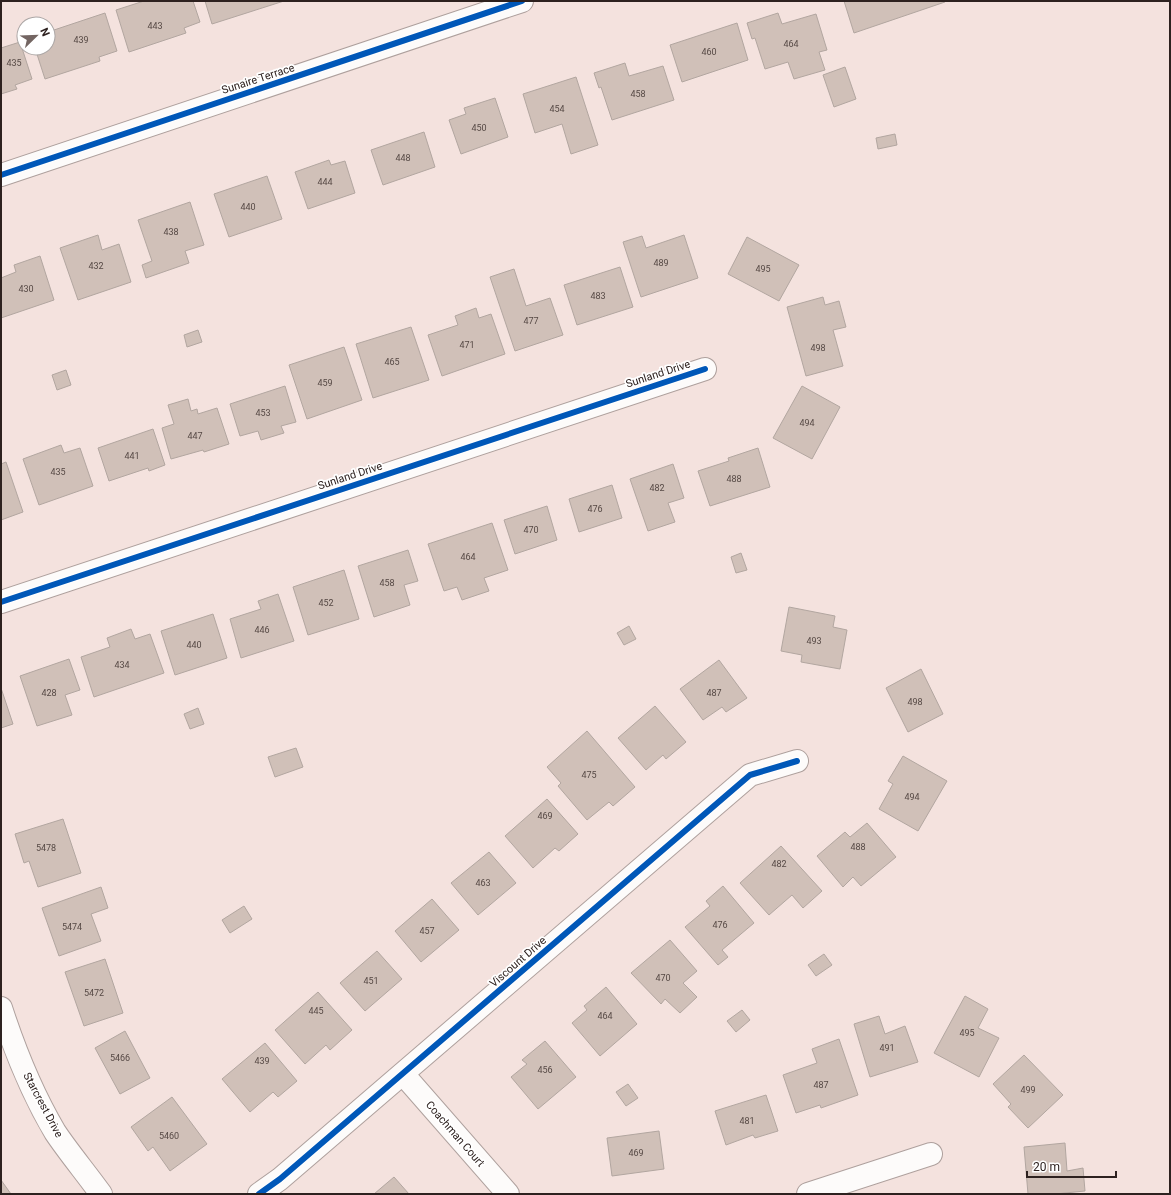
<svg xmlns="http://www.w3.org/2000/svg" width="1171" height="1195" viewBox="0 0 1171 1195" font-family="Roboto,sans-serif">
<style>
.building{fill:#d0c0b8;stroke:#b2a6a0}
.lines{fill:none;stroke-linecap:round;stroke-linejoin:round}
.street-casing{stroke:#aea09d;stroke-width:24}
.street{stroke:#fdfbfa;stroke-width:22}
.cycleway-casing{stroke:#fff;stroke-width:8}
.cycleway{stroke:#0057b8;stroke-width:6}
.labels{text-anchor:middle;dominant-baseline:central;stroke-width:3.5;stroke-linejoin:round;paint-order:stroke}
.number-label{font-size:9px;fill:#564945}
.street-label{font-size:11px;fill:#2d211f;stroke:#fff}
</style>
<rect width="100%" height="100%" fill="#f4e2de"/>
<g class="building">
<path d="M 144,1 L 193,1 L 200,22 L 184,28 L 186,33 L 129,52 L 116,10 Z"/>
<path d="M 205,1 L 284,1 L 212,24 Z"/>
<path d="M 844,1 L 944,1 L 945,2 L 854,33 Z"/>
<path d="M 105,13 L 117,51 L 99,57 L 100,61 L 45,79 L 35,48 L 48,48 L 48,32 Z"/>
<path d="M 778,13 L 782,24 L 816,14 L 827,50 L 819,52 L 825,70 L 794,79 L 788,62 L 765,69 L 755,38 L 752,39 L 747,23 Z"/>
<path d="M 737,23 L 748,60 L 682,82 L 670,45 Z"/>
<path d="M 20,42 L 32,79 L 15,85 L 17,89 L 1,94 L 1,48 Z"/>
<path d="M 625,63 L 629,76 L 663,66 L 674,100 L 612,120 L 601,87 L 599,88 L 594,73 Z"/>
<path d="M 845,67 L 856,99 L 834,107 L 823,75 Z"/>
<path d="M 576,77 L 598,145 L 571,154 L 562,124 L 535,133 L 523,94 Z"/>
<path d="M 495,98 L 508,137 L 461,154 L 449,120 L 466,114 L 464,108 Z"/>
<path d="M 424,132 L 435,167 L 383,185 L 371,150 Z"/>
<path d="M 895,134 L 897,145 L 878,149 L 876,138 Z"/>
<path d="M 329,160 L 331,165 L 345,161 L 355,193 L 308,209 L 295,172 Z"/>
<path d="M 267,176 L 282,219 L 229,237 L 214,194 Z"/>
<path d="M 190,202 L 204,245 L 185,251 L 189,263 L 146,278 L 142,265 L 152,261 L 138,220 Z"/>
<path d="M 98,235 L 102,250 L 119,244 L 131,282 L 78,300 L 60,248 Z"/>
<path d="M 684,235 L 698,278 L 641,297 L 623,242 L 642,236 L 646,248 Z"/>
<path d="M 747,237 L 799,265 L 779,301 L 728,274 Z"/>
<path d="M 40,256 L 54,300 L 1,318 L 1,278 L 16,272 L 14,265 Z"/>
<path d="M 620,267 L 633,307 L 577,325 L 564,285 Z"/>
<path d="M 514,269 L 526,306 L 550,298 L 563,335 L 515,351 L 490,277 Z"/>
<path d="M 823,297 L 825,305 L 839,301 L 846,327 L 833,330 L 843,366 L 806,376 L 787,307 Z"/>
<path d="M 476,308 L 479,318 L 491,314 L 505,354 L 442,376 L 428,335 L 458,325 L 455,316 Z"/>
<path d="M 411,327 L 429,380 L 373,398 L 356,344 Z"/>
<path d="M 198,330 L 202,342 L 187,347 L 184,335 Z"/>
<path d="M 344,347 L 362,400 L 307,419 L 289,365 Z"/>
<path d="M 66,370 L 71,385 L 57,390 L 52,375 Z"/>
<path d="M 285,386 L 296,422 L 281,426 L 284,433 L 261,440 L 258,431 L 240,436 L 230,404 Z"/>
<path d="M 802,386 L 840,407 L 812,459 L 773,438 Z"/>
<path d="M 188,399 L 191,411 L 197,409 L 198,414 L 217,408 L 229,444 L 204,452 L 203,450 L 171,459 L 162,428 L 174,424 L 168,405 Z"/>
<path d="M 153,429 L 165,465 L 149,471 L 148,468 L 109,481 L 98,448 Z"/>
<path d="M 61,445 L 64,453 L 80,448 L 93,486 L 39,505 L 23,459 Z"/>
<path d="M 758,448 L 770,487 L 710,506 L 698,471 L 729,461 L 728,458 Z"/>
<path d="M 6,462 L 23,512 L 1,520 L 1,464 Z"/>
<path d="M 673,464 L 684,498 L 668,503 L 675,522 L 648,531 L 630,479 Z"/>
<path d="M 612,485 L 622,518 L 579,532 L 569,499 Z"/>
<path d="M 547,506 L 557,540 L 515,554 L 504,520 Z"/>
<path d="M 492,523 L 508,570 L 484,578 L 489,591 L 462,600 L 457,587 L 444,591 L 428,544 Z"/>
<path d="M 408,550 L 418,581 L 404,585 L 410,605 L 374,617 L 358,566 Z"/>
<path d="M 741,553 L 747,570 L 736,573 L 731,557 Z"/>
<path d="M 344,570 L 359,619 L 308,635 L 293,587 Z"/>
<path d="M 278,594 L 294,641 L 241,658 L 230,619 L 261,609 L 258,601 Z"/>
<path d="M 789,607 L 835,616 L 833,627 L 847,630 L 840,669 L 801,662 L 802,655 L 781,651 Z"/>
<path d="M 213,614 L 227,658 L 175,675 L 161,631 Z"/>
<path d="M 629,626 L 636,639 L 624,645 L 617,633 Z"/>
<path d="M 131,629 L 135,639 L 150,634 L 164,673 L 94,697 L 81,657 L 110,647 L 107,638 Z"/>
<path d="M 69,659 L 80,690 L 65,695 L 72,715 L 37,726 L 20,676 Z"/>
<path d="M 719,660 L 747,698 L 726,712 L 722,707 L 703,720 L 680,689 Z"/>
<path d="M 921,669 L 943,714 L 908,732 L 886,688 Z"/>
<path d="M 1,688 L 13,724 L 1,728 Z"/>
<path d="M 655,706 L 686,742 L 666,759 L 663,755 L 646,770 L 618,738 Z"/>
<path d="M 198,708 L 204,724 L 190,729 L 184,714 Z"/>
<path d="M 587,731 L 635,787 L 613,806 L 609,802 L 587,820 L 558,786 L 561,783 L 547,767 Z"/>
<path d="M 296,748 L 303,767 L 275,777 L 268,757 Z"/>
<path d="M 903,756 L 947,781 L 918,831 L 879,809 L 893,784 L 888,781 Z"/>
<path d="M 547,799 L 578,834 L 559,851 L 555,848 L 533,868 L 505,836 Z"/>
<path d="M 63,819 L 81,873 L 38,887 L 29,861 L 24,863 L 15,834 Z"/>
<path d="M 867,823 L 896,857 L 861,886 L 853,877 L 843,887 L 817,856 L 845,832 L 850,837 Z"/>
<path d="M 781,846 L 822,891 L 803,908 L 792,895 L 769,915 L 740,883 Z"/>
<path d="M 489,852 L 516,883 L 478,915 L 451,883 Z"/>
<path d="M 723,886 L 754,923 L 722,950 L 728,957 L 718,965 L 685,927 L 710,906 L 706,901 Z"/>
<path d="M 101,887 L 108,908 L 91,914 L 101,941 L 59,956 L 42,908 Z"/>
<path d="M 432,899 L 459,930 L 421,962 L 395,931 Z"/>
<path d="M 244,906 L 252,919 L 230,933 L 222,920 Z"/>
<path d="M 670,940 L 697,971 L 683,983 L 697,997 L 680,1013 L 665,999 L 661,1004 L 631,973 Z"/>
<path d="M 377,951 L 402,979 L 365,1011 L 340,983 Z"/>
<path d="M 824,954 L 832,965 L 816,976 L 808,965 Z"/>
<path d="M 105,959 L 123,1013 L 84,1026 L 65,972 Z"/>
<path d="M 606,987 L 637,1024 L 600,1056 L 572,1023 L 587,1010 L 584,1006 Z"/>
<path d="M 318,992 L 352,1030 L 330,1050 L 326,1045 L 305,1064 L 275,1030 Z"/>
<path d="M 965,996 L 988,1009 L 978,1028 L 999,1038 L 979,1077 L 934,1053 Z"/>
<path d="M 742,1010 L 750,1020 L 736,1032 L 727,1021 Z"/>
<path d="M 879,1016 L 885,1034 L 905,1026 L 918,1062 L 870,1077 L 854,1024 Z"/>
<path d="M 125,1031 L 150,1078 L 120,1094 L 95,1048 Z"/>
<path d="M 839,1039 L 858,1095 L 821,1108 L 820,1105 L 796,1113 L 783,1075 L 817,1063 L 812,1049 Z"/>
<path d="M 545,1041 L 576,1077 L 538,1109 L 511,1077 L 527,1064 L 522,1060 Z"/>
<path d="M 265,1043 L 297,1081 L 278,1097 L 273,1092 L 250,1112 L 222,1079 Z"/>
<path d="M 1024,1055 L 1063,1095 L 1028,1128 L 1008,1107 L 1011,1104 L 993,1084 Z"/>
<path d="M 628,1084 L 638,1098 L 626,1106 L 616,1092 Z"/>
<path d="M 766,1095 L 778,1131 L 755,1138 L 753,1135 L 726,1145 L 715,1111 Z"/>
<path d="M 172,1097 L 207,1144 L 170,1171 L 153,1147 L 148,1151 L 131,1127 Z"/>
<path d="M 659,1131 L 664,1169 L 612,1176 L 607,1138 Z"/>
<path d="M 1065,1143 L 1067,1171 L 1083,1168 L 1085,1191 L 1055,1194 L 1028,1194 L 1024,1147 Z"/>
<path d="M 394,1177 L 409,1194 L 374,1194 Z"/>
<path d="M 1,1180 L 11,1194 L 1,1194 Z"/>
</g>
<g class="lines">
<g class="street-casing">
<g id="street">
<path d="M 1,175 L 522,1"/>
<path d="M 1,602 L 705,369"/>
<path d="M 1,1008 C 15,1051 32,1093 55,1132 C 69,1153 86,1173 101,1194"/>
<path d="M 403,1074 L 508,1194"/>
<path d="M 259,1194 L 280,1179 L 750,775 L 797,761"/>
<path d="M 808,1194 L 931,1154"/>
</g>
</g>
<use href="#street" class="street"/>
<g class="cycleway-casing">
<g id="cycleway">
<path d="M 1,175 L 522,1"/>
<path d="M 1,602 L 705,369"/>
<path d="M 259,1194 L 280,1179 L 750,775 L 797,761"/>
</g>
</g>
<use href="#cycleway" class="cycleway"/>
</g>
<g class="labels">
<g class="number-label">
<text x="155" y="26">443</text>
<text x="81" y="40">439</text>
<text x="791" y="44">464</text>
<text x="709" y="52">460</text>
<text x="14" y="63">435</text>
<text x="638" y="94">458</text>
<text x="557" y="109">454</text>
<text x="479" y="128">450</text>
<text x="403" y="158">448</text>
<text x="325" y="182">444</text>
<text x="248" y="207">440</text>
<text x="171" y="232">438</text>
<text x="661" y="263">489</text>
<text x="96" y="266">432</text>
<text x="763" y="269">495</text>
<text x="26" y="289">430</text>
<text x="598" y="296">483</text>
<text x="531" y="321">477</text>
<text x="467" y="345">471</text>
<text x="818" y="348">498</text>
<text x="392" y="362">465</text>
<text x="325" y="383">459</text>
<text x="263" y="413">453</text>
<text x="807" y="423">494</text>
<text x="195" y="436">447</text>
<text x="132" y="456">441</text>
<text x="58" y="472">435</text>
<text x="734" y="479">488</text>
<text x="657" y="488">482</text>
<text x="595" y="509">476</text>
<text x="531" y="530">470</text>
<text x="468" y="557">464</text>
<text x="387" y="583">458</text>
<text x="326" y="603">452</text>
<text x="262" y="630">446</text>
<text x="814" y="641">493</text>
<text x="194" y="645">440</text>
<text x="122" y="665">434</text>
<text x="49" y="693">428</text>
<text x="714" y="693">487</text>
<text x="915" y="702">498</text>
<text x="589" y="775">475</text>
<text x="912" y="797">494</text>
<text x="545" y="816">469</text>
<text x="858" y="847">488</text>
<text x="46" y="848">5478</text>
<text x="779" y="864">482</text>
<text x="483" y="883">463</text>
<text x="720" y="925">476</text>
<text x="72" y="927">5474</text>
<text x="427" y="931">457</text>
<text x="663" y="978">470</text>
<text x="371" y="981">451</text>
<text x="94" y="993">5472</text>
<text x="316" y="1011">445</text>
<text x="605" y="1016">464</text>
<text x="967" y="1033">495</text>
<text x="887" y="1048">491</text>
<text x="120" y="1058">5466</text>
<text x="262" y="1061">439</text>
<text x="545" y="1070">456</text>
<text x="821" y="1085">487</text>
<text x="1028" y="1090">499</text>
<text x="747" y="1121">481</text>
<text x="169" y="1136">5460</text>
<text x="636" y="1153">469</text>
</g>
<g class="street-label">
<text transform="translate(258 79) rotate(-18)">Sunaire Terrace</text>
<text transform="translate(658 374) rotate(-18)">Sunland Drive</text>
<text transform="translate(350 476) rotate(-18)">Sunland Drive</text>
<text transform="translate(518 962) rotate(-41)">Viscount Drive</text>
<text transform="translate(43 1105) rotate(62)">Starcrest Drive</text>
<text transform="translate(455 1134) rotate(49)">Coachman Court</text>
</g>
</g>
<rect width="1171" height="1195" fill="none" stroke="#2d211f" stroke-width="4"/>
<g transform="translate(36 36) rotate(67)"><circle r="19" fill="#ffffff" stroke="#aba6a5"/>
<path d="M0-3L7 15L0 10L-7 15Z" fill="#736562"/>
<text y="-6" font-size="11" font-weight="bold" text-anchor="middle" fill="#2d211f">N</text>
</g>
<path d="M1027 1171v6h89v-6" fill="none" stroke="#2d211f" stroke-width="2"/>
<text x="1033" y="1171" font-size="12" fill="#2d211f" stroke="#ffffff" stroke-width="3" paint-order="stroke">20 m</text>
</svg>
